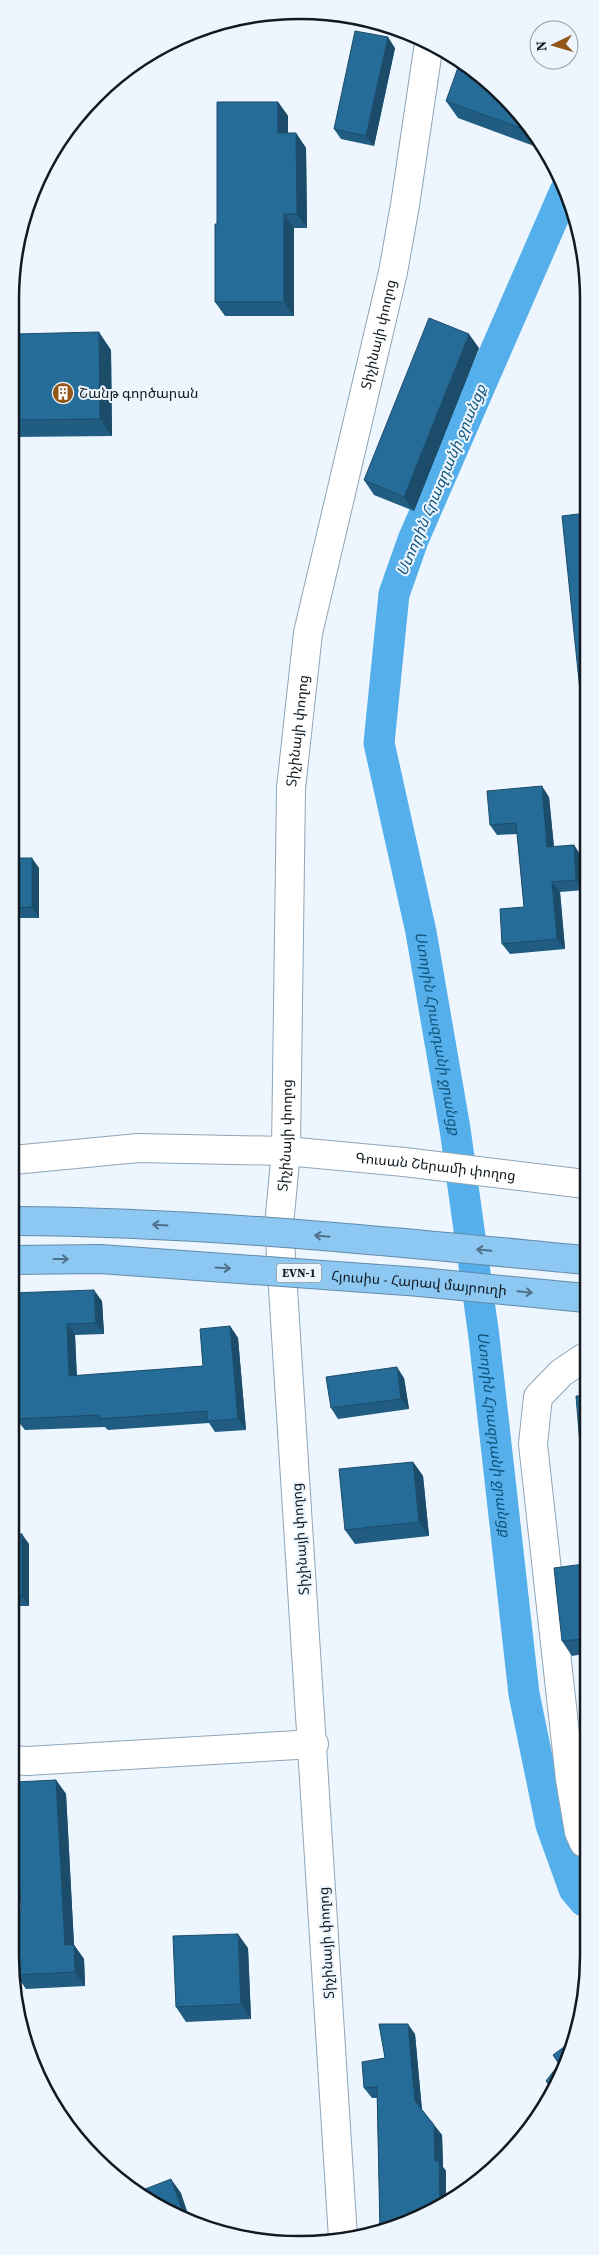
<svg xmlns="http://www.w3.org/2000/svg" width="599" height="2255" viewBox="0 0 599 2255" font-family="'Source Serif 4','Noto Sans Armenian',serif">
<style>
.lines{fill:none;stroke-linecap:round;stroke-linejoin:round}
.canal{stroke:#55afeb;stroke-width:31}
.street-casing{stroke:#8ea5b7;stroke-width:30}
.secondary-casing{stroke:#8ea5b7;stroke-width:30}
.street{stroke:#fff;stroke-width:28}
.secondary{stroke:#fff;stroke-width:28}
.highway-bridge-casing{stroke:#628ba9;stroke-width:30;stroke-linecap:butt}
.highway-bridge{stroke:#8dc8f3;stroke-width:28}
.wall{fill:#215d83}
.shaded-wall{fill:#1b4c6a}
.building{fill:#266c98;stroke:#1b4c6a}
.oneway{stroke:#4f718a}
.labels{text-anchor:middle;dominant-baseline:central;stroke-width:4;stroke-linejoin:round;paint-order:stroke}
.shield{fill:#edf6fe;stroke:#535c63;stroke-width:1}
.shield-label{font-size:12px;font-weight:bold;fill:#111a20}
.street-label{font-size:14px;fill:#111a20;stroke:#edf6fe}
.poi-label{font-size:14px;fill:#111a20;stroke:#edf6fe;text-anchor:start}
.water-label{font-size:15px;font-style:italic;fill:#10557c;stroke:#edf6fe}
.rim{fill:none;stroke:#111a20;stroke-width:2.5}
</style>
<rect width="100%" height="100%" fill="#edf6fe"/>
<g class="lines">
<path class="canal" id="s1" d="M 565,191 L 413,540 L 394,594 L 379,743 L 421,932 L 455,1129 L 484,1337 L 524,1694 L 551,1825 L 574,1889 L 584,1901"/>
<g class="street-casing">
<g id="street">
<path d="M 11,1760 L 27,1761 L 314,1744"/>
<path d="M 584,1843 L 579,1832 L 570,1779 L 533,1444 L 538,1397 L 561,1373 L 585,1357"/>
</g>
</g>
<g class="secondary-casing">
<g id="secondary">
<path id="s2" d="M 13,1160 L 138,1148 L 286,1151 L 404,1162 L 585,1184"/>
<path id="s3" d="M 343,2238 L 279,1225 L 286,1151 L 291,788 L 308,633 L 393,272 L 405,205 L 429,43"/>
</g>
</g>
<use href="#street" class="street"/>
<use href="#secondary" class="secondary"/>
<g class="highway-bridge-casing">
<g id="highway-bridge">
<path d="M 12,1221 C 204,1222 394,1242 585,1260"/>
<path id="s4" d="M 12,1260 L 100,1259 L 420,1282 L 585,1298"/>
</g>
</g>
<use href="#highway-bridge" class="highway-bridge"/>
</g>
<g class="wall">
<path d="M 395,48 L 374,146 L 341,139 L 334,129 Z"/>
<path d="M 446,101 L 517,108 L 545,150 L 458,118 Z"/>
<path d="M 278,102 L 288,116 L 288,133 L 296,133 L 306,148 L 307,228 L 294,228 L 294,316 L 225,316 L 215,302 L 217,224 Z"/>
<path d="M 15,334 L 111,350 L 112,436 L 15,437 Z"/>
<path d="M 479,348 L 414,511 L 374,495 L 364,480 Z"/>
<path d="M 549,797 L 554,847 L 574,845 L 581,856 L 584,890 L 560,892 L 565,949 L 510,954 L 502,944 L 524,907 L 517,834 L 497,835 L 490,825 Z"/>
<path d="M 14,858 L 39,868 L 39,918 L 13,918 Z"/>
<path d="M 102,1301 L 104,1334 L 75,1335 L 77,1376 L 203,1366 L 230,1326 L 238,1338 L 246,1430 L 215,1432 L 209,1423 L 108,1430 L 105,1427 L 25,1430 L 16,1419 L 12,1324 Z"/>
<path d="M 404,1378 L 409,1409 L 338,1419 L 331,1408 Z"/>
<path d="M 413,1462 L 423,1476 L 429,1536 L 355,1544 L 345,1530 Z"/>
<path d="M 11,1534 L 29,1544 L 29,1606 L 11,1606 Z"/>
<path d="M 584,1564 L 584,1654 L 572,1656 L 562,1641 Z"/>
<path d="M 56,1780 L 66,1794 L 74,1945 L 84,1959 L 85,1986 L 26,1989 L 16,1975 L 21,1908 Z"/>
<path d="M 248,1948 L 251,2019 L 186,2022 L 176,2007 Z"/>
<path d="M 415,2034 L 422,2110 L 442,2135 L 443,2167 L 446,2171 L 446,2200 L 380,2232 L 377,2098 L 372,2098 L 364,2088 L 385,2058 Z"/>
</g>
<g class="shaded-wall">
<path d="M 388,37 L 395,48 L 374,146 L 366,136 Z"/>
<path d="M 278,102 L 288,116 L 288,148 L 278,133 Z"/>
<path d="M 296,133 L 306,148 L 307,228 L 297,214 Z"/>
<path d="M 284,214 L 294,228 L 294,316 L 284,302 Z"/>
<path d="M 99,332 L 111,350 L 112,436 L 100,419 Z"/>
<path d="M 469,334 L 479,348 L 414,511 L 404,497 Z"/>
<path d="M 542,786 L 549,797 L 555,858 L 547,847 Z"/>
<path d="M 574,845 L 581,856 L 584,890 L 576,880 Z"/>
<path d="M 32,858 L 39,868 L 39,918 L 32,907 Z"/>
<path d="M 552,882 L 560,892 L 565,949 L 557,939 Z"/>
<path d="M 94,1290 L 102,1301 L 104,1334 L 96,1323 Z"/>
<path d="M 67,1324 L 75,1335 L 77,1388 L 69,1376 Z"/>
<path d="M 230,1326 L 238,1338 L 246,1430 L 238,1419 Z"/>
<path d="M 397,1367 L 404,1378 L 409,1409 L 401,1399 Z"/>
<path d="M 413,1462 L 423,1476 L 429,1536 L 419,1522 Z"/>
<path d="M 22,1534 L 29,1544 L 29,1606 L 22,1596 Z"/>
<path d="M 56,1780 L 66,1794 L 74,1945 L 84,1959 L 85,1986 L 75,1972 L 65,1945 Z"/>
<path d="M 238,1934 L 248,1948 L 251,2019 L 241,2004 Z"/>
<path d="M 408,2024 L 415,2034 L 422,2111 L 415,2101 Z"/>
<path d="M 434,2125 L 442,2135 L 443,2167 L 446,2171 L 446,2200 L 440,2203 L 435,2161 Z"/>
<path d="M 171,2179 L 181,2193 L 190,2220 L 185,2219 Z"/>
</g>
<g class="building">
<path d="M 355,31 L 388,37 L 366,136 L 334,129 Z"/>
<path d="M 460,62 L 517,108 L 534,133 L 446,101 Z"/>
<path d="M 217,102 L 278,102 L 278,133 L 296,133 L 297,214 L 284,214 L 284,302 L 215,302 L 215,224 L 217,224 Z"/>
<path d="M 429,318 L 469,334 L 404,497 L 364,480 Z"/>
<path d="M 99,332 L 100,419 L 15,420 L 15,334 Z"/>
<path d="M 586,513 L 586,749 L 562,516 Z"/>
<path d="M 542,786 L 547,847 L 574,845 L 576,880 L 552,882 L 557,939 L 502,944 L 500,909 L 524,907 L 516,823 L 490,825 L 487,791 Z"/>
<path d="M 14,858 L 32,858 L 32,907 L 13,908 Z"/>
<path d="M 94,1290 L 96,1323 L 67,1324 L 69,1376 L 203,1366 L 200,1329 L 230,1326 L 238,1419 L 207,1421 L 207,1411 L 100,1419 L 99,1415 L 16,1419 L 12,1324 L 12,1293 Z"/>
<path d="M 397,1367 L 401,1399 L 331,1408 L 326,1377 Z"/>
<path d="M 576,1396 L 585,1396 L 584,1482 L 583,1482 Z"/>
<path d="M 413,1462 L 419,1522 L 345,1530 L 339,1469 Z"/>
<rect x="11" y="1534" width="11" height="62"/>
<path d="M 584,1564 L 584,1639 L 562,1641 L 554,1568 Z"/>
<path d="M 56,1780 L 65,1945 L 74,1945 L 75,1972 L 16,1975 L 13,1969 L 10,1956 L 10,1908 L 21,1908 L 15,1782 Z"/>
<path d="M 238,1934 L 241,2004 L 176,2007 L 173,1936 Z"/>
<path d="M 379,2024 L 408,2024 L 415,2101 L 434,2125 L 435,2161 L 439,2161 L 440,2203 L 380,2232 L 377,2087 L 364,2088 L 362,2062 L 385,2058 Z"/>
<path d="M 572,2041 L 554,2091 L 546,2081 L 559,2064 L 553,2055 Z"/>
<path d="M 171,2179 L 185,2219 L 172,2215 L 140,2191 Z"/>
</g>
<defs><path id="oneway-shaft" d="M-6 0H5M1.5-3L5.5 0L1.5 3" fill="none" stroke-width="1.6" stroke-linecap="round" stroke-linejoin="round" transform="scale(1.25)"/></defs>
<g class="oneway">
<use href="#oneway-shaft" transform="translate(160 1225) rotate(-177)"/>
<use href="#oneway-shaft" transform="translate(322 1236) rotate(-175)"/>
<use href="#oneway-shaft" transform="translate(484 1250) rotate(-175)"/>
<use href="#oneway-shaft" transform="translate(61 1259)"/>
<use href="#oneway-shaft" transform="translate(223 1268) rotate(4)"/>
<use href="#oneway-shaft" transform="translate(525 1292) rotate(6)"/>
</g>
<defs>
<g id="building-disc" transform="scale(1.125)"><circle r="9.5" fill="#94571a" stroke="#edf6fe"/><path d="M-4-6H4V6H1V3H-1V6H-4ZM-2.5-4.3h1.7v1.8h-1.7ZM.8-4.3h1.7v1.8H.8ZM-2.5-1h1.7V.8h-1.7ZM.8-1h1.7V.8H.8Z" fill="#fff"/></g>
</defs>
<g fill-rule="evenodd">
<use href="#building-disc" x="63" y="393"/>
</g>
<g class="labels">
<rect class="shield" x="276.5" y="1263.5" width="45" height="19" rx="4"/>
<g class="shield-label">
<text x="299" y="1273">EVN-1</text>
</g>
<g class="street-label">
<text stroke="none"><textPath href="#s3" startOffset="1915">Տիչինայի փողոց</textPath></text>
<text stroke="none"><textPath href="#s3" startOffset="1510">Տիչինայի փողոց</textPath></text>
<text stroke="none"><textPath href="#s3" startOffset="1105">Տիչինայի փողոց</textPath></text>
<text stroke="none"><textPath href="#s2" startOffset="424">Գուսան Շերամի փողոց</textPath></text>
<text stroke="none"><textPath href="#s4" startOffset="408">Հյուսիս - Հարավ մայրուղի</textPath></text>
<text transform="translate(300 1539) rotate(-94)">Տիչինայի փողոց</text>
<text transform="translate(326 1943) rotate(-93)">Տիչինայի փողոց</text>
</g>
<g class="poi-label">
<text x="79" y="393">Շանթ գործարան</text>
</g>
<g class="water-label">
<text transform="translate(441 480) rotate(-67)">Ստորին Հրազդանի ջրանցք</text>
<text stroke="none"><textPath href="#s1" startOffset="884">Ստորին Հրազդանի ջրանցք</textPath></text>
<text stroke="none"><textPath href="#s1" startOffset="1289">Ստորին Հրազդանի ջրանցք</textPath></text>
</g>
</g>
<path d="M0 0H599V2255H0ZM299 19H300A280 280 0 0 1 580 299V1956A280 280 0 0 1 300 2236H299A280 280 0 0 1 19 1956V299A280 280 0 0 1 299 19Z" fill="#edf6fe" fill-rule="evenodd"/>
<path class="rim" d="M299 19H300A280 280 0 0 1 580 299V1956A280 280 0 0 1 300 2236H299A280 280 0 0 1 19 1956V299A280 280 0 0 1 299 19Z"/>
<g transform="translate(554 45) rotate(265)"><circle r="24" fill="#edf6fe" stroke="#959ea5"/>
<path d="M0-4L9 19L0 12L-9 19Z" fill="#94571a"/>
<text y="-8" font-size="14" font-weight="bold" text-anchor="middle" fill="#111a20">N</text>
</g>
</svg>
